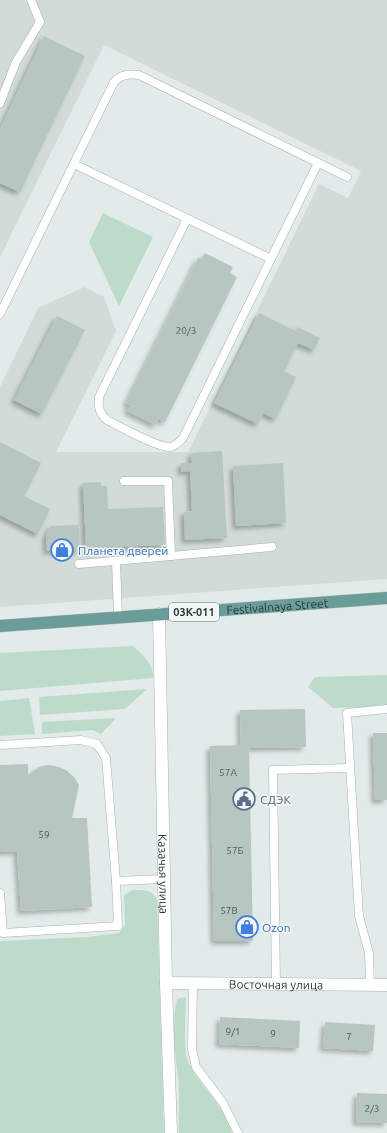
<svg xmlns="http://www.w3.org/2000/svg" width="387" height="1133" viewBox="0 0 387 1133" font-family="Ubuntu,sans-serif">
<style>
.built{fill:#d1dbd8}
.green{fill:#bddbca}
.building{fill:#b8c6c2;filter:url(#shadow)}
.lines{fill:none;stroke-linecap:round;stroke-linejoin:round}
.lane-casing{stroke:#a5b3b1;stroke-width:9}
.street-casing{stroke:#a5b3b1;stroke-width:13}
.primary-casing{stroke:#c2c8c8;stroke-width:13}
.lane{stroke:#fff;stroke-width:8}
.street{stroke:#fff;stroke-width:12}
.primary{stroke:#6a9d99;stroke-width:12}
.labels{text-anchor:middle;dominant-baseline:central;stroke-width:3;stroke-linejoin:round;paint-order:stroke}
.number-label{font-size:10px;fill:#495e5b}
.shield{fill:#f3f8f6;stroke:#627472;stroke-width:1}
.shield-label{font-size:11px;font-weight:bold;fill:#243b39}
.shop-label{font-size:12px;fill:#366cbe;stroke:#f3f8f6;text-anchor:start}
.street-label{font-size:12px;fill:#243b39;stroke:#f3f8f6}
.service-label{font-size:12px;fill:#4e5e75;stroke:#f3f8f6;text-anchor:start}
</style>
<defs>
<filter id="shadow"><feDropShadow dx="-3.5" dy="3.5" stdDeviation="2" flood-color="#0004"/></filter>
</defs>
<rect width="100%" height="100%" fill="#e2ebe9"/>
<path class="built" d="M 0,0 L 387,0 L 387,579 L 0,607 L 0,387 L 38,308 L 84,287 L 104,297 L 116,331 L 56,452 L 188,452 L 319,184 L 348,198 L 361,171 L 104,45 L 0,257 Z"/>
<g class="green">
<path d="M 103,213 L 153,237 L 119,306 L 89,242 Z"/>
<path d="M 133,646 C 143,655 154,664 153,678 L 0,691 L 0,653 Z"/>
<path d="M 387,675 L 387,704 L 385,707 L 333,708 L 308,687 L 315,677 Z"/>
<path d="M 147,689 L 125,709 L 40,715 L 39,697 Z"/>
<path d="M 29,698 L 35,734 L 0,736 L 0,701 Z"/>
<path d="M 116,718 L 101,734 L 93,730 L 42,734 L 42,722 Z"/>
<path d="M 133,890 C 144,890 151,889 157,899 L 164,1133 L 0,1133 L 0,941 L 87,937 L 119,933 L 125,925 L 124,895 Z"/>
<path d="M 186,997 C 186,1010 183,1049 187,1059 C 198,1086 225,1104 232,1133 L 179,1133 C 178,1115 180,1096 178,1078 C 175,1049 171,1027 177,999 Z"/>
</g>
<g class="building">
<path d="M 44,36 L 85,56 L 20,192 L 0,183 L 0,129 Z"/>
<path d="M 205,253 L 233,267 L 230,273 L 237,277 L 165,422 L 158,419 L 156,425 L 127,411 L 130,405 L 126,403 L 198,258 L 201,259 Z"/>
<path d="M 259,313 L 296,331 L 298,327 L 320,338 L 314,350 L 298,343 L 284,371 L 296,377 L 276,419 L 263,413 L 258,424 L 214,403 Z"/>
<path d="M 57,316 L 85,330 L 42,414 L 14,400 Z"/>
<path d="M 0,442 L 41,463 L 24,496 L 50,509 L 38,534 L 0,515 Z"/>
<path d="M 222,451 L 227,538 L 185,540 L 184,512 L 192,511 L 190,471 L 181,472 L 181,463 L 192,463 L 191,453 Z"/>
<path d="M 283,463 L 286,523 L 236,526 L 233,466 Z"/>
<path d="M 101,482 L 101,486 L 107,486 L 108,509 L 163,507 L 165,545 L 86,548 L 83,483 Z"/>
<path d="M 79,525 L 80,550 L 47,551 L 46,537 L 50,526 Z"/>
<path d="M 305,709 L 306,747 L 249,748 L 253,941 L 214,941 L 210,746 L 241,745 L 240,710 Z"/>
<path d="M 373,733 L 387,733 L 387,800 L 375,800 Z"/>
<path d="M 28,764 L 28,775 L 39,767 L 48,765 L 59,767 L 66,770 L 74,777 L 79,785 L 72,818 L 87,818 L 92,907 L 21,911 L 17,851 L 0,852 L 0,765 Z"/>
<path d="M 220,1017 L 300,1021 L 299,1048 L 219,1044 Z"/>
<path d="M 325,1022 L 375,1025 L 373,1051 L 323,1048 Z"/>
<path d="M 357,1093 L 387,1094 L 387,1123 L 356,1122 Z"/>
</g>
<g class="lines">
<g class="lane-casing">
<g id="lane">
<path d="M 0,103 L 16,62 L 40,22 L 31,0"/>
<path d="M 74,164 L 271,259"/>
<path d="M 187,219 L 99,397 C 98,407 99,413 107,420 C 119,426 158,448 170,447 C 176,446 179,442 183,438 L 318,163"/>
<path d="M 0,314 L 114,82 C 122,74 128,74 139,75 L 347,177"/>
<path d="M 124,481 L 168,481 L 171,556"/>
<path d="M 116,561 L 118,617"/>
<path d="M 79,564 L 272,547"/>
<path d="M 0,745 L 81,740 L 97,744 L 106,758 L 116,881 L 164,879"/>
<path d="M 0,893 L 3,933 L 118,926 L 116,881"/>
<path d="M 193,983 L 192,1049 L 196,1067 L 223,1103 L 238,1133"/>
<path d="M 276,984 L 273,770 L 349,768"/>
<path d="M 370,985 L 369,953 L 359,916 L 347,713 L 387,709"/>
</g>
</g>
<g class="street-casing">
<g id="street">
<path id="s1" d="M 159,614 L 166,983 L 171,1133"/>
<path id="s2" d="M 166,983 L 387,985"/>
</g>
</g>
<g class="primary-casing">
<g id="primary">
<path id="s3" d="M 0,626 L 387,598"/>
</g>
</g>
<use href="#lane" class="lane"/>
<use href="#street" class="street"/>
<use href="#primary" class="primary"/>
</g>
<defs>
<g id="shop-ring" transform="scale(1.15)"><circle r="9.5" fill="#f3f8f6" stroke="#3f7fe0" stroke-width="1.5"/><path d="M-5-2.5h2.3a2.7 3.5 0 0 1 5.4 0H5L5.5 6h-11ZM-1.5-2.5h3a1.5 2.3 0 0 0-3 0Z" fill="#3f7fe0"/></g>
<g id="civic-ring" transform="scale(1.15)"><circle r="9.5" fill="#f3f8f6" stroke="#5c6f8a" stroke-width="1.5"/><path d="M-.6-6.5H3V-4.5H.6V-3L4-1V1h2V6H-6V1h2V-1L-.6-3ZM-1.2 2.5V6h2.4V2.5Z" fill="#5c6f8a"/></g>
</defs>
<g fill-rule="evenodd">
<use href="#shop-ring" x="62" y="550"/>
<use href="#civic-ring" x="244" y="799"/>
<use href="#shop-ring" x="247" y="927"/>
</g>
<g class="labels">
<g class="number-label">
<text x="186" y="330">20/3</text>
<text x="228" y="772">57А</text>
<text x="44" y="834">59</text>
<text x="235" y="850">57Б</text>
<text x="229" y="910">57В</text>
<text x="233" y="1031">9/1</text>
<text x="273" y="1033">9</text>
<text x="349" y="1036">7</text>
<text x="372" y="1108">2/3</text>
</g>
<rect class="shield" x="169" y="603" width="50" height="18" rx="3"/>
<g class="shield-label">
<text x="194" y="612">03К-011</text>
</g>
<g class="shop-label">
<text x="78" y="550">Планета дверей</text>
<text x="262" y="927">Ozon</text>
</g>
<g class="street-label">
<text stroke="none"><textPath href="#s3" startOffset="278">Festivalnaya Street</textPath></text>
<text stroke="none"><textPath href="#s1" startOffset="260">Казачья улица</textPath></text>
<text stroke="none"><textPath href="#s2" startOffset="110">Восточная улица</textPath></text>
</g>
<g class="service-label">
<text x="260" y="799">СДЭК</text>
</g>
</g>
</svg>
